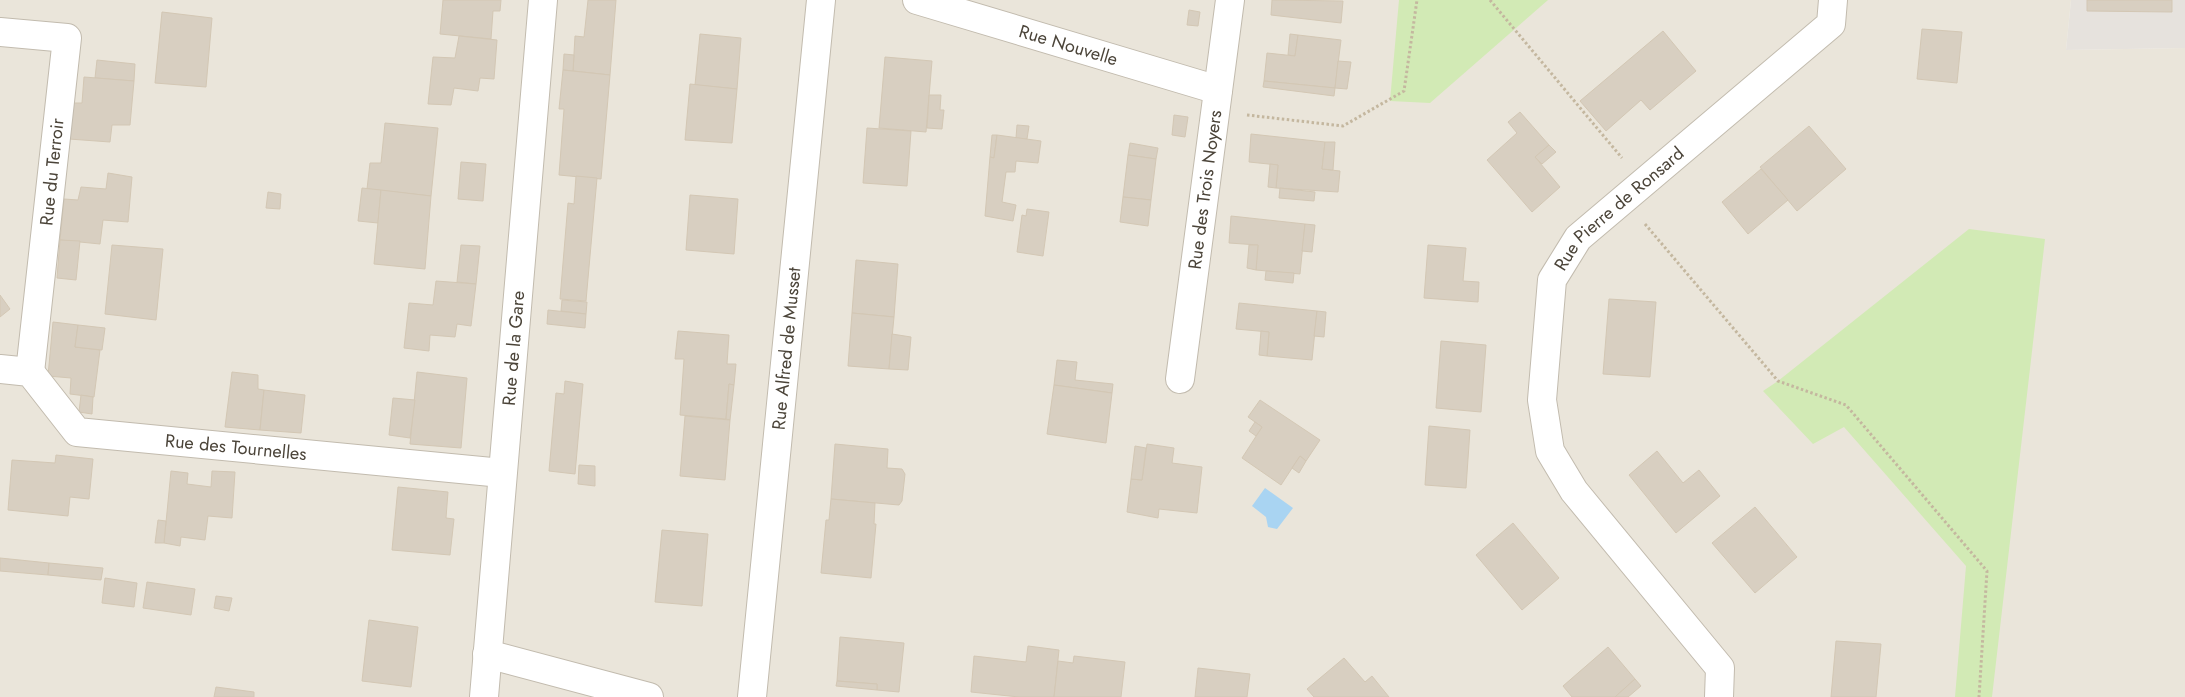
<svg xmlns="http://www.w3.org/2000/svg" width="2185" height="697" viewBox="0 0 2185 697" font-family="Jost,sans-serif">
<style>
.residential{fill:#eae5da}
.industrial{fill:#e6e2dd}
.green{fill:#d2eab5}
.water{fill:#a9d4f2}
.building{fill:#d8cfc1;stroke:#d3c7b4}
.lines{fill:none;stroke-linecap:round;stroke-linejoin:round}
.minor-casing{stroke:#c2bbae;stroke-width:30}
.path{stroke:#c4b79f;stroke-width:3;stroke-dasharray:2.5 2.5;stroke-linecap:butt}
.minor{stroke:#fff;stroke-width:28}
.labels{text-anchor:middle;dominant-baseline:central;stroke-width:4;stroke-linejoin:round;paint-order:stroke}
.street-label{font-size:18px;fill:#4b4439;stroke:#fff}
</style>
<rect width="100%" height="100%" fill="#f6f3ec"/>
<path class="residential" d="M 0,0 L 2071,0 L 2066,50 L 2185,48 L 2185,697 L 0,697 Z"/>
<path class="industrial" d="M 2071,0 L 2185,0 L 2185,48 L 2066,50 Z"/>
<g class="green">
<path d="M 1399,0 L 1548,0 L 1430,103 L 1390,101 Z"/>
<path d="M 1969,229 L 2045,239 L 1992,697 L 1955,697 L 1966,566 L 1844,427 L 1813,444 L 1763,391 L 1778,381 Z"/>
</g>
<path class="water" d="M 1265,488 L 1293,508 L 1277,529 L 1268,527 L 1266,517 L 1252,506 Z"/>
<g class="building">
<path d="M 443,0 L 501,0 L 500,11 L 493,11 L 491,39 L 440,34 Z"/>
<path d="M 588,0 L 616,0 L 610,75 L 573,71 L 575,36 L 584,37 Z"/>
<path d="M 1272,0 L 1343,1 L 1341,23 L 1271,15 Z"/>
<path d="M 2087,0 L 2172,0 L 2172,12 L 2087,11 Z"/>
<path d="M 1189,10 L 1200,12 L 1198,26 L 1187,25 Z"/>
<path d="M 162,12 L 212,18 L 206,87 L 155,83 Z"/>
<path d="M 1922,29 L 1962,32 L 1957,83 L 1917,79 Z"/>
<path d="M 1663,31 L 1696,71 L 1650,110 L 1641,100 L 1606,131 L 1580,101 Z"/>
<path d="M 700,34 L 741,38 L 737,89 L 695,85 Z"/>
<path d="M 1290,34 L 1298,35 L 1295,56 L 1288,55 Z"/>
<path d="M 1298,35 L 1341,40 L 1335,88 L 1264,81 L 1267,53 L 1295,56 Z"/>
<path d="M 459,36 L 497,40 L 494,79 L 480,78 L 478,91 L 454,88 L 451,105 L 428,104 L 433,57 L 455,58 Z"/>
<path d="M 564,54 L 574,55 L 573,71 L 563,70 Z"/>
<path d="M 885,57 L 932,61 L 926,132 L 879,128 Z"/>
<path d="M 97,60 L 135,64 L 134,81 L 95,78 Z"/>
<path d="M 1338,61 L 1351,62 L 1347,89 L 1335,88 Z"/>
<path d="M 563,70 L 610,75 L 601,179 L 559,175 L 564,109 L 559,109 Z"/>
<path d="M 84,77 L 134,81 L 130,125 L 112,125 L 110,142 L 69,139 L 73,103 L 82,103 Z"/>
<path d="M 1264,81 L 1335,88 L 1334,96 L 1263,87 Z"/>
<path d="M 690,84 L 737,89 L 732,143 L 685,140 Z"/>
<path d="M 929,95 L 941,95 L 940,110 L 944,110 L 942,129 L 927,128 Z"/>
<path d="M 1520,112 L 1549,145 L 1535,157 L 1560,187 L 1532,212 L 1487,160 L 1517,133 L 1508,122 Z"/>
<path d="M 1174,115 L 1188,117 L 1185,137 L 1172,135 Z"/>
<path d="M 385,123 L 438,128 L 431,196 L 367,189 L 370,163 L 381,163 Z"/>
<path d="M 1017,125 L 1029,126 L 1027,139 L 1016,138 Z"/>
<path d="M 1809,126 L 1846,169 L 1797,211 L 1760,167 Z"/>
<path d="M 867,128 L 911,131 L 907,186 L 863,183 Z"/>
<path d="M 1251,134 L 1325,142 L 1322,169 L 1340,171 L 1338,192 L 1276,188 L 1278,165 L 1249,162 Z"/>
<path d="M 992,135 L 997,135 L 994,158 L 990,157 Z"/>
<path d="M 997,135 L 1041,141 L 1038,163 L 1016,161 L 1015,172 L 1006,172 L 1002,202 L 1016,205 L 1013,221 L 985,216 L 990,157 L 994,158 Z"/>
<path d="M 1325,142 L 1335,142 L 1333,170 L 1322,169 Z"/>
<path d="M 1130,143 L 1158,148 L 1156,159 L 1128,155 Z"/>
<path d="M 1549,145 L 1556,152 L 1542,164 L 1535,157 Z"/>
<path d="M 1128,155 L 1156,159 L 1151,200 L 1123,197 Z"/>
<path d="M 461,162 L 486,164 L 483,201 L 458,199 Z"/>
<path d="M 1270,164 L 1278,165 L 1276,188 L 1268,187 Z"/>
<path d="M 1761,169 L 1788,200 L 1748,234 L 1722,202 Z"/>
<path d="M 108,173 L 132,177 L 128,222 L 103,220 L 100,244 L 60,240 L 64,199 L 78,200 L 81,187 L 106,189 Z"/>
<path d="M 576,176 L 597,178 L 586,301 L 560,299 L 568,203 L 574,204 Z"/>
<path d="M 362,188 L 381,190 L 378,223 L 358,221 Z"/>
<path d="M 1280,188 L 1315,192 L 1314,201 L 1279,198 Z"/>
<path d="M 381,190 L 431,196 L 425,269 L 374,264 Z"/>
<path d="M 268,192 L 281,194 L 280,209 L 266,208 Z"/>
<path d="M 690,195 L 738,199 L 734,254 L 686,250 Z"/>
<path d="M 1123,197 L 1151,200 L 1148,226 L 1120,222 Z"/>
<path d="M 1027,209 L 1049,212 L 1043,256 L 1017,252 L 1022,215 L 1026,216 Z"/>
<path d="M 1231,216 L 1305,224 L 1300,274 L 1256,270 L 1258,245 L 1229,243 Z"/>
<path d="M 1305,224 L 1315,225 L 1312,252 L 1302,251 Z"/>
<path d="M 60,240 L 80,241 L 76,280 L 57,278 Z"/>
<path d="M 112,245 L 163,249 L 156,320 L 105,314 Z"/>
<path d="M 461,245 L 480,246 L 476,284 L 457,282 Z"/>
<path d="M 1249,245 L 1258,245 L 1256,270 L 1247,268 Z"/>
<path d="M 1428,245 L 1466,248 L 1463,281 L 1479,282 L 1478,302 L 1424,298 Z"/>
<path d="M 856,260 L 898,264 L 894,317 L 852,313 Z"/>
<path d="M 1266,271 L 1294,273 L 1293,283 L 1265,280 Z"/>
<path d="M 436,281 L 476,284 L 471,326 L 457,324 L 455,337 L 430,335 L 429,351 L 404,348 L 409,303 L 433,305 Z"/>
<path d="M 0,295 L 10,309 L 0,317 Z"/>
<path d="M 1609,299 L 1656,302 L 1650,377 L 1603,374 Z"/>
<path d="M 562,300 L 587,302 L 586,314 L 561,311 Z"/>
<path d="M 1239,303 L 1317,311 L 1312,360 L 1267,356 L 1269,332 L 1236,329 Z"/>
<path d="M 548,310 L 586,314 L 585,328 L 547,324 Z"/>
<path d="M 1317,311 L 1326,312 L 1324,337 L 1314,336 Z"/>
<path d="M 852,313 L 894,317 L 889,369 L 848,366 Z"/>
<path d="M 53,322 L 78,325 L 75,347 L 100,350 L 94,397 L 70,394 L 71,378 L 48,376 Z"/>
<path d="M 78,325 L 105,328 L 102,350 L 75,347 Z"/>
<path d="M 678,331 L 729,335 L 727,364 L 736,364 L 734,385 L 729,384 L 726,419 L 680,415 L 684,359 L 675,359 Z"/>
<path d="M 1261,331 L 1269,332 L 1267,356 L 1259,355 Z"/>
<path d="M 892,334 L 911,337 L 908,370 L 889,369 Z"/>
<path d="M 1441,341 L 1486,345 L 1481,412 L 1436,408 Z"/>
<path d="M 1057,360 L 1077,362 L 1075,380 L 1113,384 L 1112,393 L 1054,385 Z"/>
<path d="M 232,372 L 258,375 L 258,389 L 264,390 L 260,430 L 225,427 Z"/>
<path d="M 417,372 L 467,378 L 461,448 L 410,444 Z"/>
<path d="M 565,381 L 583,384 L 575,474 L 549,471 L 556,393 L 564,394 Z"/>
<path d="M 729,384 L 734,385 L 730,420 L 726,419 Z"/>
<path d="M 1054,385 L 1112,393 L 1106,443 L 1047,434 Z"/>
<path d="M 264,390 L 305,395 L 301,433 L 260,430 Z"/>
<path d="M 81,395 L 93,397 L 92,414 L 79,412 Z"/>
<path d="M 393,398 L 415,400 L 410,438 L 389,435 Z"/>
<path d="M 1260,400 L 1320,440 L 1306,461 L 1300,456 L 1281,485 L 1242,458 L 1262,427 L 1248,417 Z"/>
<path d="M 685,416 L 730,420 L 725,480 L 680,476 Z"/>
<path d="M 1255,422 L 1262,427 L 1256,436 L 1249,431 Z"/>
<path d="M 1429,426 L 1470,430 L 1466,488 L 1425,485 Z"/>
<path d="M 835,444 L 888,449 L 887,468 L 902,469 L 905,474 L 902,501 L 899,505 L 831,499 Z"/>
<path d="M 1147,444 L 1174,448 L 1172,463 L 1202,467 L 1197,513 L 1159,509 L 1158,518 L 1127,512 L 1131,479 L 1142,480 Z"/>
<path d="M 1135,446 L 1146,448 L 1142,480 L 1131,479 Z"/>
<path d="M 1657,451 L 1683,483 L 1699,470 L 1720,496 L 1676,533 L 1629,475 Z"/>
<path d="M 56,455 L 93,459 L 89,499 L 70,497 L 68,516 L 8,510 L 12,460 L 55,463 Z"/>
<path d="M 1300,456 L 1306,461 L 1299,473 L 1292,468 Z"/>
<path d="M 579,465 L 595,466 L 595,486 L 578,484 Z"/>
<path d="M 171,471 L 188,473 L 187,484 L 211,487 L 212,471 L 235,472 L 232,518 L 208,516 L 205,540 L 181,537 L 180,546 L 164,543 Z"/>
<path d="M 398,487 L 448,492 L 446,518 L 454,519 L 450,555 L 392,550 Z"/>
<path d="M 831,499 L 875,503 L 874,524 L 876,524 L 871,578 L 821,573 L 826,520 L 829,520 Z"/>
<path d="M 1755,507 L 1797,557 L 1755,593 L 1712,543 Z"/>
<path d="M 158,520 L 166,521 L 164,543 L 155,543 Z"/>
<path d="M 1513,523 L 1559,578 L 1522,610 L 1476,555 Z"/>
<path d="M 662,530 L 708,534 L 702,606 L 655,602 Z"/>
<path d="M 0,558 L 49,563 L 48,575 L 0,571 Z"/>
<path d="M 49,563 L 103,568 L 101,580 L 48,575 Z"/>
<path d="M 105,578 L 137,583 L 134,607 L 102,603 Z"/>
<path d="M 147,582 L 195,589 L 191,615 L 143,608 Z"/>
<path d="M 216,596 L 232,598 L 229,611 L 214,608 Z"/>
<path d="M 369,620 L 418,627 L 411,687 L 362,681 Z"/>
<path d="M 840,637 L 904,643 L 899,692 L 877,690 L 877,684 L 837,681 Z"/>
<path d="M 1836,641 L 1881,644 L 1876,697 L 1831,697 Z"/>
<path d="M 1028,646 L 1059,650 L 1054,697 L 1019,697 L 971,692 L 974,656 L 1026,662 Z"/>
<path d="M 1608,647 L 1635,679 L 1615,697 L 1572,697 L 1563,686 Z"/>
<path d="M 1074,656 L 1125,662 L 1121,697 L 1054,697 L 1058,661 L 1073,663 Z"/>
<path d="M 1344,658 L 1365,682 L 1372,676 L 1389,697 L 1314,697 L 1307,689 Z"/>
<path d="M 1198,668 L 1250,674 L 1247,697 L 1195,697 Z"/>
<path d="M 1635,679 L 1641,686 L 1628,697 L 1615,697 Z"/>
<path d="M 837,681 L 877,684 L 877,690 L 836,686 Z"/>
<path d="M 216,687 L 254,692 L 254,697 L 214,697 Z"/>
</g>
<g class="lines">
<g class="minor-casing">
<g id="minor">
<path id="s1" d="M 917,0 L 1218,90"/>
<path d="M 0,32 L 67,38 L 30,372"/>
<path id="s2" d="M 0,369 L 30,372 L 77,432 L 502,473"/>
<path id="s3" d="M 1180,379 L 1230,0"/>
<path d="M 487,654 L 649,697"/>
<path id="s4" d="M 484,697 L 543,0"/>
<path id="s5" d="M 752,697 L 821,0"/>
<path id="s6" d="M 1719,697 L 1720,668 L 1574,491 L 1550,451 L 1542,400 L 1552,280 L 1578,238 L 1831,24 L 1833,0"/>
</g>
</g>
<g class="path">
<path d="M 1490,0 L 1622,158"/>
<path d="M 1247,115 L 1343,126 L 1404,91 L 1417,0"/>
<path d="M 1645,224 L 1778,381 L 1846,405 L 1987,571 L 1979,697"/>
</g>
<use href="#minor" class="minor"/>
</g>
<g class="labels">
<g class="street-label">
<text stroke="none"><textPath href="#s1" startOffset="158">Rue Nouvelle</textPath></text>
<text transform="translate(52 172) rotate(-84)">Rue du Terroir</text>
<text stroke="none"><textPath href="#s3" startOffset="191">Rue des Trois Noyers</textPath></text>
<text stroke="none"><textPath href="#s6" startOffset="576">Rue Pierre de Ronsard</textPath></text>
<text stroke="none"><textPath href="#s4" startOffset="350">Rue de la Gare</textPath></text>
<text stroke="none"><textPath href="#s5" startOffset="350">Rue Alfred de Musset</textPath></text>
<text stroke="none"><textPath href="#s2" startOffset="266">Rue des Tournelles</textPath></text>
</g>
</g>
</svg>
